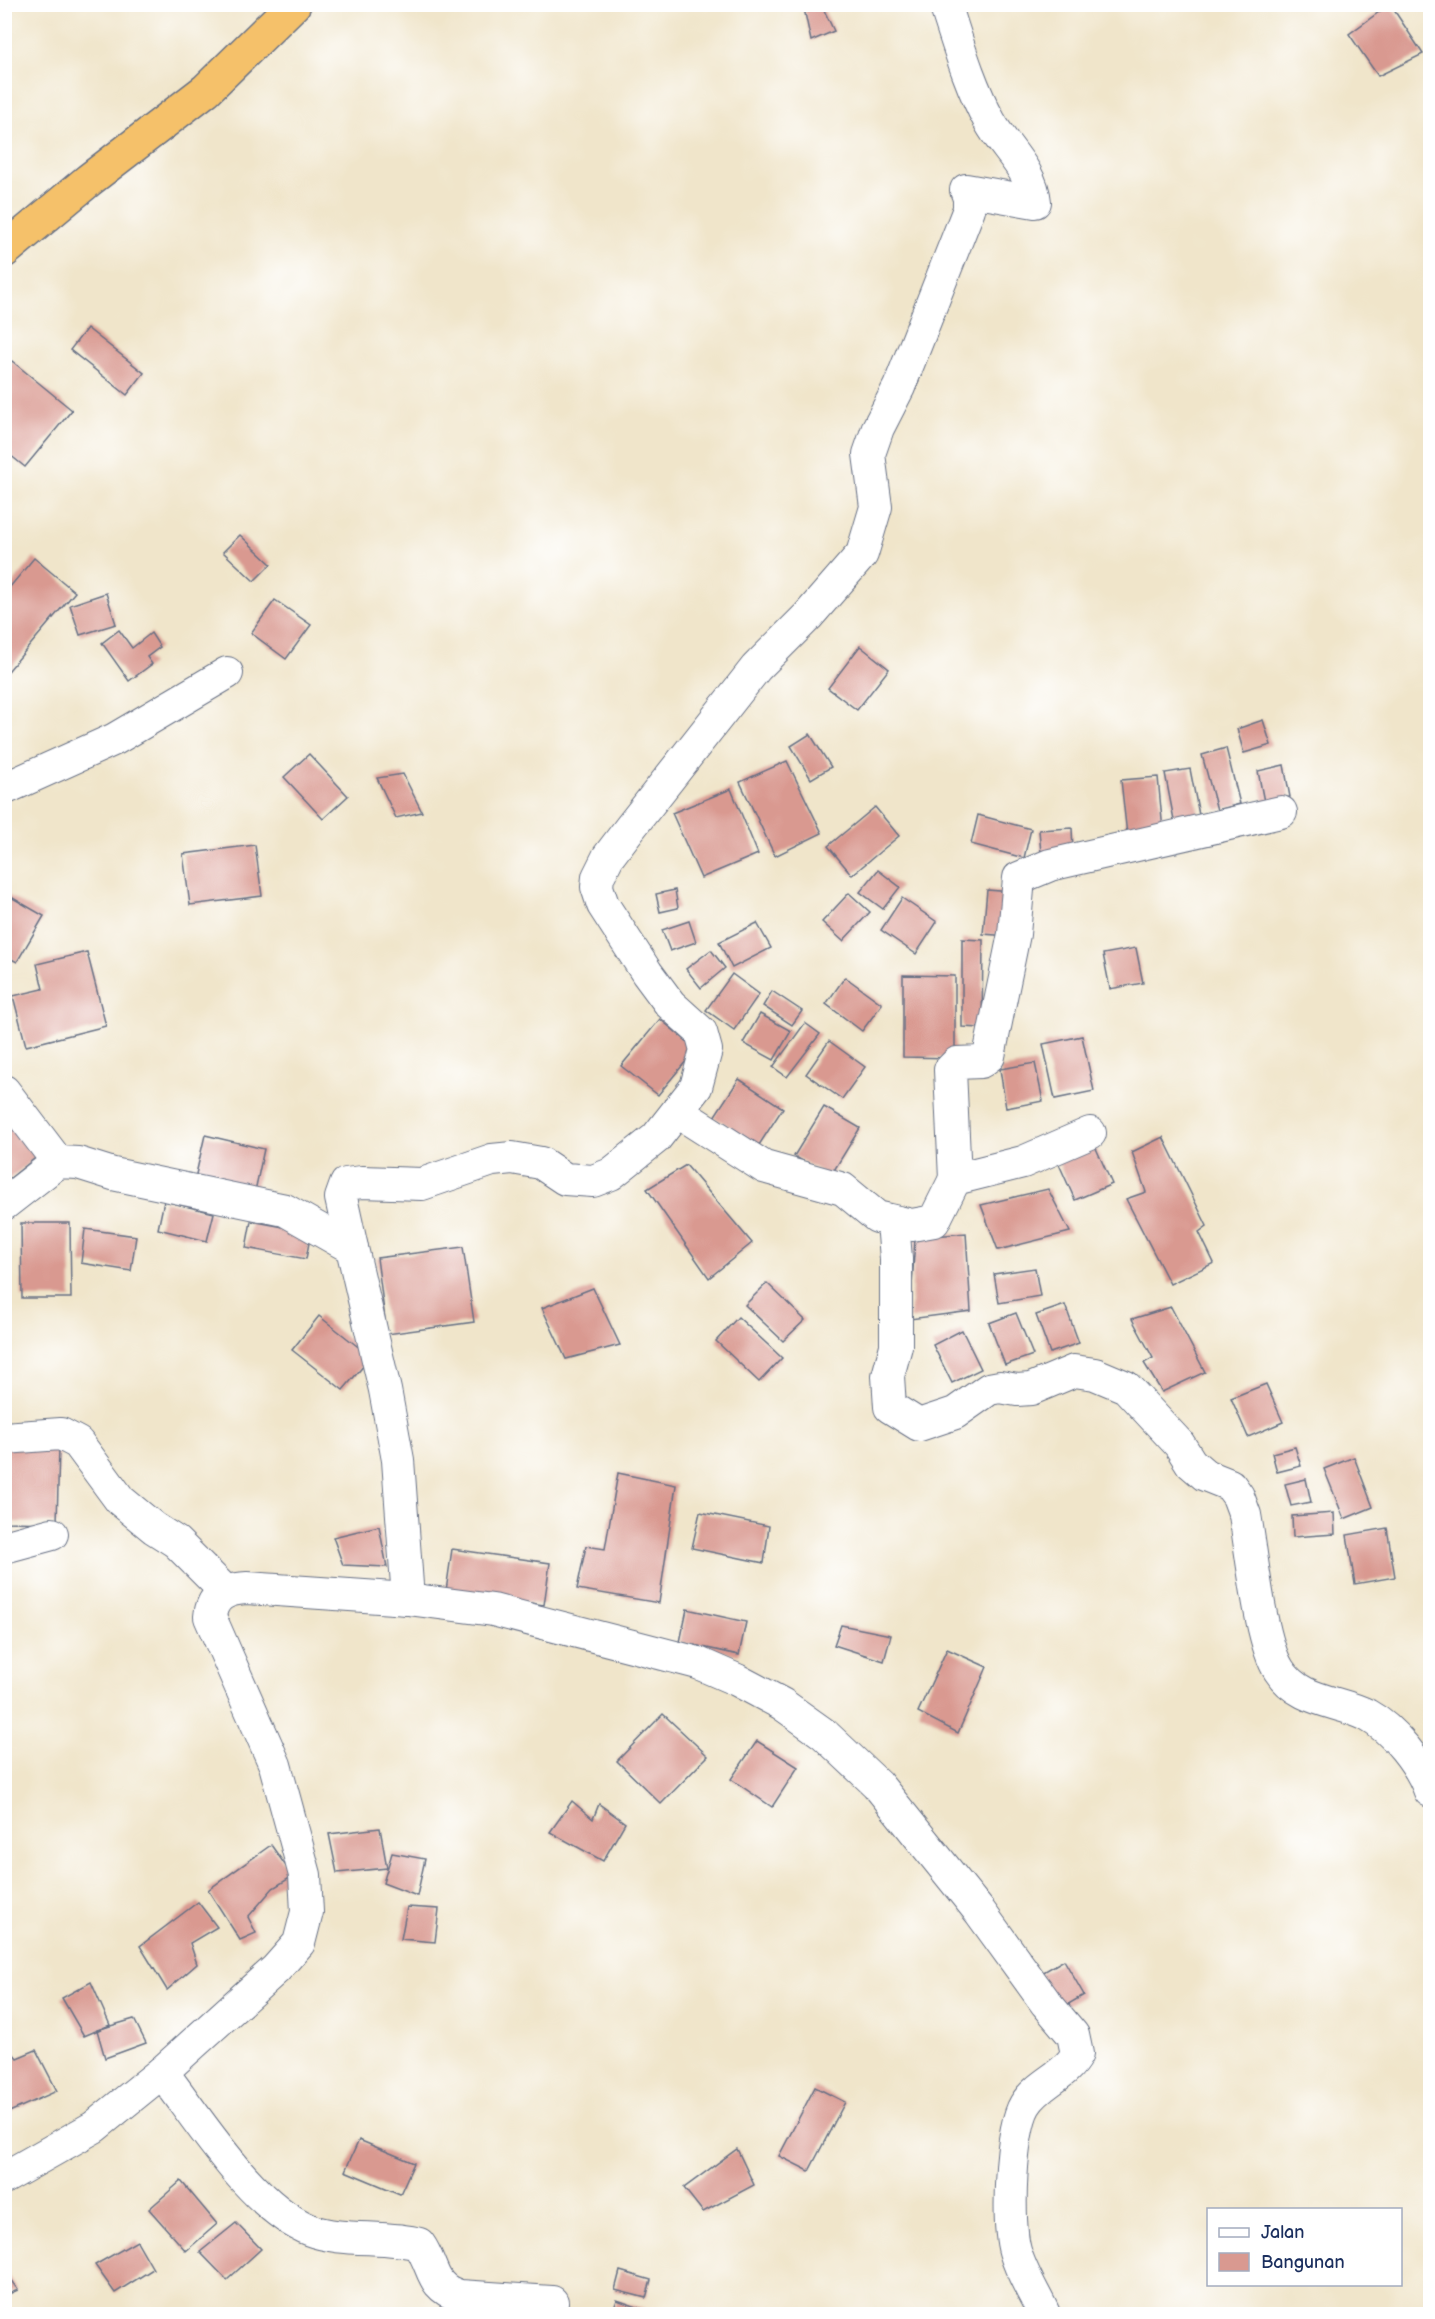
<svg xmlns="http://www.w3.org/2000/svg" width="1435" height="2319" viewBox="0 0 1435 2319" font-family="'Balsamiq Sans',sans-serif">
<style>
.building{fill:#d99990}
.lines{fill:none;stroke-linecap:round;stroke-linejoin:round}
.street-casing{stroke:#666f84;stroke-width:34}
.highway-casing{stroke:#666f84;stroke-width:36}
.street{stroke:#fff;stroke-width:32}
.highway{stroke:#f5c16b;stroke-width:33}
</style>
<rect width="100%" height="100%" fill="#fff"/>
<filter id="ink" filterUnits="userSpaceOnUse"><feTurbulence type="fractalNoise" baseFrequency=".0167" numOctaves="2"/><feDisplacementMap in="SourceGraphic" scale="12" xChannelSelector="R" yChannelSelector="G"/><feConvolveMatrix kernelMatrix="1 2 1 2 8 2 1 2 1" color-interpolation-filters="sRGB"/></filter>
<filter id="wash" filterUnits="userSpaceOnUse"><feTurbulence type="fractalNoise" baseFrequency=".008" numOctaves="4" result="noise"/><feDisplacementMap in="SourceGraphic" scale="24" xChannelSelector="R" yChannelSelector="G"/><feGaussianBlur stdDeviation="1.35" result="paint"/><feColorMatrix in="noise" values="0 0 0 0 0 0 0 0 0 0 0 0 0 0 0 0 0 1.4 0 .05"/><feComposite in="paint" operator="in"/></filter>
<g filter="url(#wash)">
<rect width="100%" height="100%" fill="#f0e5ca"/>
<g id="blocks">
<g class="building">
<path d="M 803,4 L 822,6 L 834,31 L 811,41 Z"/>
<path d="M 1390,4 L 1423,54 L 1378,76 L 1349,34 Z"/>
<path d="M 87,328 L 144,373 L 127,395 L 70,350 Z"/>
<path d="M 12,361 L 72,410 L 25,467 L 4,450 L 4,370 Z"/>
<path d="M 240,535 L 271,564 L 254,581 L 223,552 Z"/>
<path d="M 34,558 L 75,592 L 4,676 L 4,594 Z"/>
<path d="M 106,593 L 116,624 L 80,635 L 70,605 Z"/>
<path d="M 275,600 L 311,625 L 286,659 L 251,633 Z"/>
<path d="M 119,630 L 132,648 L 151,633 L 160,647 L 147,657 L 152,664 L 129,681 L 102,643 Z"/>
<path d="M 860,646 L 889,669 L 857,710 L 828,688 Z"/>
<path d="M 1263,720 L 1271,745 L 1244,753 L 1237,729 Z"/>
<path d="M 810,734 L 831,767 L 811,779 L 791,746 Z"/>
<path d="M 1226,748 L 1240,804 L 1217,810 L 1202,755 Z"/>
<path d="M 309,754 L 348,796 L 323,819 L 284,777 Z"/>
<path d="M 787,761 L 822,833 L 775,856 L 740,782 Z"/>
<path d="M 1284,765 L 1290,797 L 1264,802 L 1258,771 Z"/>
<path d="M 1190,769 L 1200,820 L 1175,825 L 1165,773 Z"/>
<path d="M 403,774 L 422,812 L 396,818 L 377,778 Z"/>
<path d="M 1158,777 L 1163,831 L 1127,835 L 1121,780 Z"/>
<path d="M 731,789 L 758,854 L 701,878 L 672,813 Z"/>
<path d="M 875,807 L 899,836 L 852,875 L 828,846 Z"/>
<path d="M 978,815 L 1031,829 L 1024,858 L 971,844 Z"/>
<path d="M 1072,828 L 1073,851 L 1041,853 L 1039,830 Z"/>
<path d="M 255,845 L 262,896 L 190,905 L 183,854 Z"/>
<path d="M 878,870 L 900,887 L 883,909 L 860,892 Z"/>
<path d="M 675,890 L 678,908 L 660,912 L 656,894 Z"/>
<path d="M 987,890 L 1013,892 L 1009,936 L 983,934 Z"/>
<path d="M 4,893 L 44,916 L 17,962 L 4,955 Z"/>
<path d="M 849,893 L 870,912 L 843,941 L 822,922 Z"/>
<path d="M 902,898 L 937,922 L 916,954 L 881,930 Z"/>
<path d="M 689,921 L 696,942 L 670,951 L 662,930 Z"/>
<path d="M 757,923 L 771,948 L 732,968 L 719,942 Z"/>
<path d="M 962,939 L 983,940 L 982,1028 L 962,1027 Z"/>
<path d="M 1136,948 L 1143,983 L 1110,989 L 1103,954 Z"/>
<path d="M 711,950 L 725,968 L 701,988 L 686,969 Z"/>
<path d="M 87,952 L 106,1026 L 26,1046 L 13,996 L 43,989 L 37,964 Z"/>
<path d="M 732,974 L 759,994 L 734,1030 L 706,1010 Z"/>
<path d="M 903,975 L 955,976 L 955,1058 L 903,1057 Z"/>
<path d="M 845,977 L 882,1004 L 862,1031 L 826,1004 Z"/>
<path d="M 772,991 L 802,1011 L 792,1025 L 763,1006 Z"/>
<path d="M 760,1014 L 791,1031 L 774,1060 L 743,1043 Z"/>
<path d="M 660,1019 L 696,1049 L 658,1095 L 621,1066 Z"/>
<path d="M 805,1023 L 820,1034 L 787,1077 L 773,1067 Z"/>
<path d="M 1082,1036 L 1094,1091 L 1055,1099 L 1043,1044 Z"/>
<path d="M 829,1041 L 865,1067 L 842,1099 L 806,1074 Z"/>
<path d="M 1035,1063 L 1043,1101 L 1006,1108 L 1000,1069 Z"/>
<path d="M 739,1079 L 783,1108 L 759,1145 L 714,1117 Z"/>
<path d="M 824,1107 L 860,1128 L 830,1177 L 794,1156 Z"/>
<path d="M 4,1113 L 39,1155 L 4,1183 Z"/>
<path d="M 205,1135 L 264,1149 L 254,1196 L 194,1183 Z"/>
<path d="M 1163,1137 L 1207,1226 L 1199,1232 L 1214,1263 L 1170,1284 L 1126,1199 L 1146,1192 L 1132,1152 Z"/>
<path d="M 1095,1146 L 1112,1184 L 1075,1200 L 1058,1162 Z"/>
<path d="M 686,1165 L 752,1243 L 709,1278 L 647,1189 Z"/>
<path d="M 1048,1189 L 1070,1232 L 998,1250 L 981,1205 Z"/>
<path d="M 164,1201 L 214,1213 L 207,1241 L 158,1229 Z"/>
<path d="M 251,1221 L 311,1232 L 306,1259 L 246,1248 Z"/>
<path d="M 21,1223 L 70,1223 L 71,1298 L 22,1298 Z"/>
<path d="M 85,1229 L 136,1236 L 131,1271 L 81,1263 Z"/>
<path d="M 966,1233 L 971,1311 L 910,1319 L 915,1238 Z"/>
<path d="M 463,1247 L 474,1322 L 387,1334 L 377,1258 Z"/>
<path d="M 1035,1268 L 1040,1296 L 999,1303 L 994,1274 Z"/>
<path d="M 767,1283 L 805,1320 L 783,1341 L 745,1305 Z"/>
<path d="M 593,1288 L 620,1345 L 566,1359 L 542,1308 Z"/>
<path d="M 1065,1305 L 1079,1343 L 1050,1353 L 1036,1315 Z"/>
<path d="M 1171,1307 L 1205,1372 L 1162,1392 L 1144,1363 L 1153,1358 L 1132,1319 Z"/>
<path d="M 1016,1313 L 1033,1355 L 1005,1365 L 989,1323 Z"/>
<path d="M 319,1316 L 371,1357 L 343,1390 L 292,1350 Z"/>
<path d="M 738,1317 L 782,1358 L 759,1382 L 716,1341 Z"/>
<path d="M 962,1330 L 981,1369 L 952,1383 L 933,1345 Z"/>
<path d="M 1266,1384 L 1283,1422 L 1248,1437 L 1231,1398 Z"/>
<path d="M 4,1446 L 59,1447 L 57,1523 L 4,1522 Z"/>
<path d="M 1295,1447 L 1301,1466 L 1277,1472 L 1272,1453 Z"/>
<path d="M 1354,1457 L 1373,1507 L 1344,1519 L 1324,1469 Z"/>
<path d="M 618,1473 L 676,1485 L 659,1603 L 577,1589 L 586,1546 L 605,1549 Z"/>
<path d="M 1306,1479 L 1311,1502 L 1291,1506 L 1285,1484 Z"/>
<path d="M 700,1512 L 769,1526 L 764,1563 L 692,1548 Z"/>
<path d="M 1334,1513 L 1335,1534 L 1293,1537 L 1292,1516 Z"/>
<path d="M 379,1526 L 387,1567 L 343,1565 L 333,1537 Z"/>
<path d="M 1387,1528 L 1395,1577 L 1355,1584 L 1347,1535 Z"/>
<path d="M 452,1549 L 550,1563 L 544,1605 L 446,1591 Z"/>
<path d="M 687,1609 L 746,1622 L 739,1655 L 680,1642 Z"/>
<path d="M 841,1625 L 891,1635 L 884,1661 L 834,1645 Z"/>
<path d="M 947,1649 L 987,1667 L 958,1733 L 918,1712 Z"/>
<path d="M 663,1714 L 708,1756 L 661,1804 L 617,1761 Z"/>
<path d="M 757,1741 L 798,1767 L 772,1807 L 731,1779 Z"/>
<path d="M 572,1801 L 593,1819 L 599,1804 L 625,1823 L 603,1861 L 550,1832 Z"/>
<path d="M 380,1828 L 387,1868 L 337,1873 L 329,1834 Z"/>
<path d="M 271,1845 L 293,1876 L 273,1888 L 248,1917 L 256,1933 L 240,1940 L 208,1890 Z"/>
<path d="M 392,1853 L 425,1859 L 417,1896 L 383,1883 Z"/>
<path d="M 198,1902 L 217,1927 L 190,1943 L 197,1964 L 167,1990 L 140,1946 Z"/>
<path d="M 407,1907 L 439,1909 L 435,1942 L 401,1939 Z"/>
<path d="M 1064,1960 L 1084,1995 L 1060,2009 L 1040,1974 Z"/>
<path d="M 91,1982 L 110,2025 L 84,2036 L 62,1998 Z"/>
<path d="M 134,2019 L 146,2043 L 105,2058 L 97,2030 Z"/>
<path d="M 4,2042 L 17,2058 L 36,2050 L 57,2091 L 7,2113 L 4,2109 Z"/>
<path d="M 815,2087 L 845,2102 L 809,2171 L 779,2156 Z"/>
<path d="M 359,2140 L 414,2163 L 400,2194 L 345,2171 Z"/>
<path d="M 737,2149 L 754,2185 L 703,2212 L 684,2188 Z"/>
<path d="M 181,2181 L 217,2224 L 186,2251 L 149,2209 Z"/>
<path d="M 236,2223 L 261,2249 L 227,2280 L 200,2252 Z"/>
<path d="M 137,2241 L 153,2269 L 115,2293 L 95,2265 Z"/>
<path d="M 4,2271 L 18,2290 L 4,2296 Z"/>
<path d="M 620,2271 L 651,2280 L 646,2298 L 615,2290 Z"/>
<path d="M 617,2300 L 657,2314 L 612,2314 Z"/>
</g>
</g>
</g>
<g filter="url(#ink)">
<use href="#blocks" fill-opacity="0" stroke="#666f84" stroke-width="1.5"/>
<g class="lines">
<g class="street-casing">
<g id="street">
<path d="M 4,789 L 115,739 L 227,673"/>
<path d="M 4,1091 L 58,1162"/>
<path d="M 678,1112 L 764,1167 L 843,1189 L 877,1217 L 912,1225 L 934,1221 L 955,1179 L 1023,1162 L 1090,1133"/>
<path d="M 955,1179 L 950,1070 L 957,1063 L 981,1062 L 989,1056 L 1014,934 L 1019,878 L 1050,865 L 1281,812"/>
<path d="M 4,1204 L 58,1162 L 78,1163 L 113,1174 L 285,1210 L 352,1248 L 385,1390 L 398,1460 L 408,1599"/>
<path d="M 893,1222 L 896,1259 L 896,1346 L 888,1376 L 890,1407 L 919,1425 L 955,1413 L 989,1389 L 1000,1387 L 1017,1390 L 1031,1389 L 1074,1371 L 1095,1374 L 1126,1387 L 1179,1444 L 1191,1463 L 1205,1475 L 1230,1485 L 1238,1496 L 1245,1515 C 1252,1553 1260,1641 1279,1670 C 1299,1702 1337,1700 1367,1715 C 1394,1730 1420,1763 1430,1791"/>
<path d="M 352,1248 L 341,1198 L 346,1184 L 362,1182 L 422,1184 L 492,1160 L 512,1158 L 541,1163 L 565,1179 L 593,1181 L 611,1174 L 656,1138 L 696,1087 L 706,1050 L 701,1032 L 670,1004 L 647,973 L 603,905 L 597,887 L 598,877 L 608,857 L 630,828 L 756,668 L 808,616 L 862,554 L 876,507 L 869,454 L 878,428 L 899,387 L 969,209 L 969,198 L 966,190 L 1035,202 C 1032,170 1005,149 990,122 C 970,86 958,44 945,4"/>
<path d="M 4,1438 L 61,1434 L 78,1443 L 120,1500 L 154,1528 L 176,1542 L 226,1592"/>
<path d="M 4,1547 L 52,1534"/>
<path d="M 162,2072 C 200,2121 252,2207 310,2230 C 341,2242 386,2235 419,2244 C 435,2266 429,2287 460,2296 L 552,2302"/>
<path d="M 4,2178 L 94,2127 L 162,2072 L 276,1969 L 299,1943 L 307,1912 L 305,1875 L 275,1765 L 210,1617 C 212,1595 227,1589 247,1588 L 408,1599 L 493,1610 L 698,1663 L 737,1680 L 782,1704 L 824,1734 L 877,1784 L 980,1912 L 1046,2003 L 1073,2035 L 1077,2054 C 1065,2077 1038,2083 1025,2105 C 1010,2130 1007,2223 1015,2251 C 1021,2273 1035,2294 1044,2314"/>
</g>
</g>
<g class="highway-casing">
<path id="highway" d="M 4,251 L 89,180 L 206,90 L 294,4"/>
</g>
<use href="#street" class="street"/>
<use href="#highway" class="highway"/>
</g>
</g>
<rect width="1435" height="2319" fill="none" stroke="#fff" stroke-width="24"/>
<rect x="1207" y="2208" width="195" height="78" fill="#ffffff" stroke="#a4acbf" stroke-width="1.5"/>
<rect x="1219" y="2228" width="30" height="9" fill="#ffffff" stroke="#a4acbf" stroke-width="1.5"/>
<text x="1261" y="2238" font-size="18" fill="#1b2f5e">Jalan</text>
<rect x="1219" y="2253" width="30" height="18" fill="#d99990" stroke="#a4acbf" stroke-width="1.5"/>
<text x="1261" y="2268" font-size="18" fill="#1b2f5e">Bangunan</text>
</svg>
